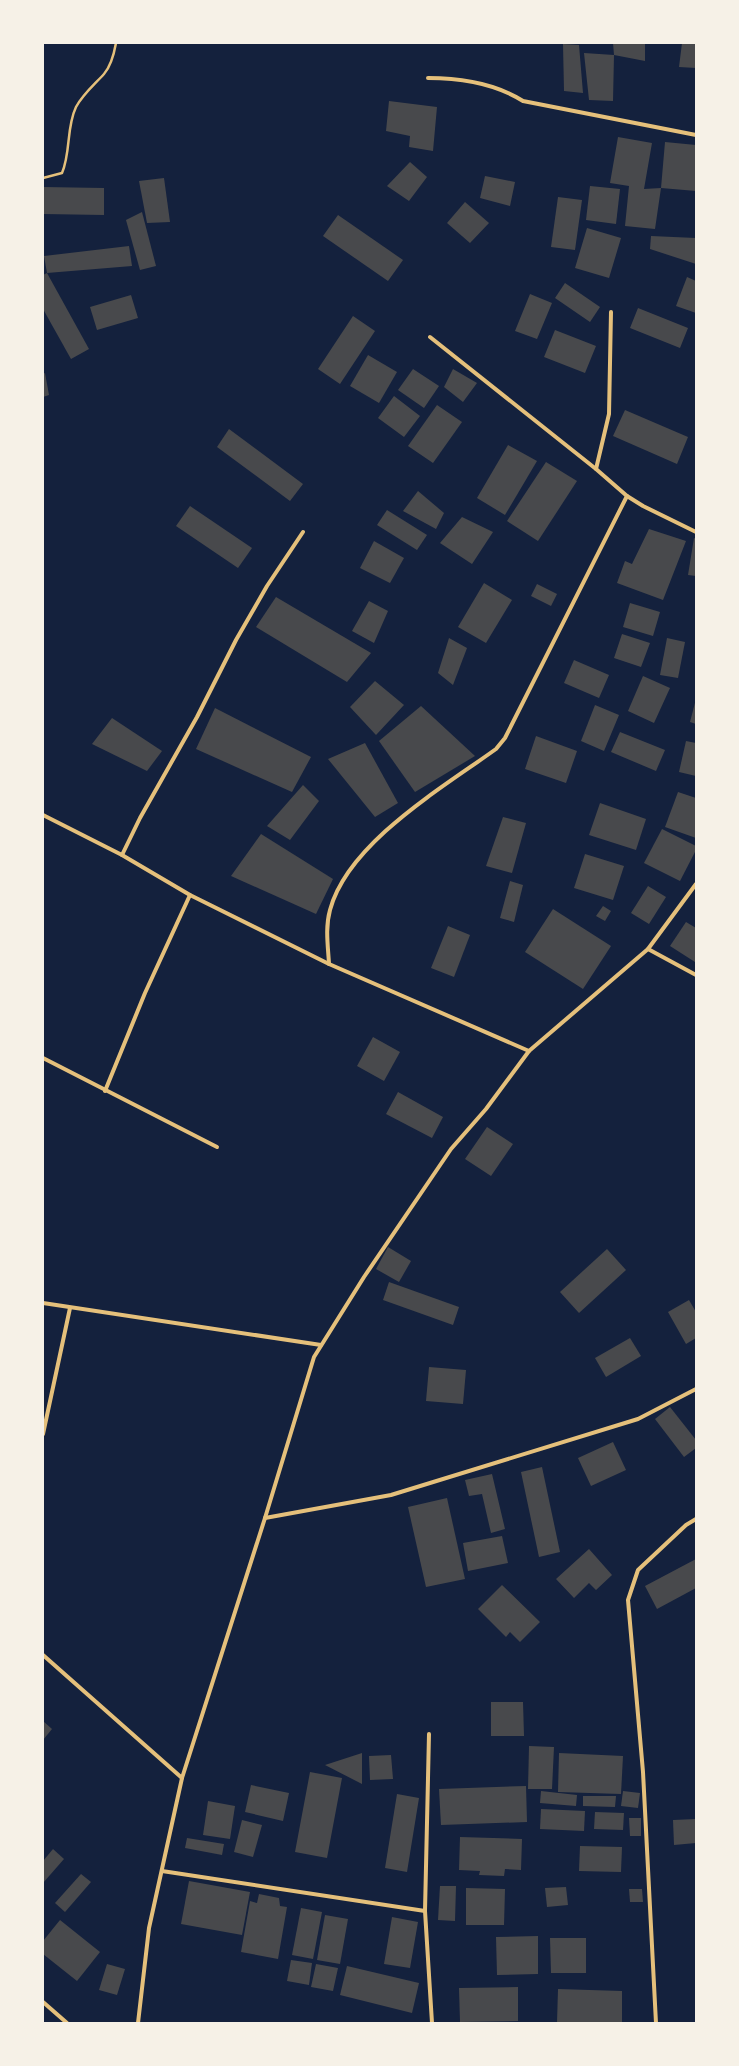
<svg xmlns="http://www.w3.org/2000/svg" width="739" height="2066" viewBox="0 0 739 2066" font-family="'Noto Sans',sans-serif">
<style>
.building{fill:#48494c}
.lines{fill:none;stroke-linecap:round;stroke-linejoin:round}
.path{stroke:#e5c07b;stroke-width:2.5}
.minor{stroke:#e5c07b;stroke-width:4}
</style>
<rect width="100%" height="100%" fill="#14213d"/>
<g class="building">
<path d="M 613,43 L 645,43 L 645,61 L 614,55 L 613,101 L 589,100 L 584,53 L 614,55 Z"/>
<path d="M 682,43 L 696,43 L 696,68 L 679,67 Z"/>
<path d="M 563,44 L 579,45 L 583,93 L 564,91 Z"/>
<path d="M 389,101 L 437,107 L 433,151 L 409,147 L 410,136 L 386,131 Z"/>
<path d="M 618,137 L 652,143 L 644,189 L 661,188 L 665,142 L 696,145 L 696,191 L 661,188 L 655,229 L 625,226 L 629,186 L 610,183 Z"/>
<path d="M 410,162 L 427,177 L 409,201 L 387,186 Z"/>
<path d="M 485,176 L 515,182 L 510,206 L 480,198 Z"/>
<path d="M 164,178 L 170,222 L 147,223 L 139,181 Z"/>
<path d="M 590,186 L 620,189 L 616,224 L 586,220 Z"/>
<path d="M 43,187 L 104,188 L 104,215 L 43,214 Z"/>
<path d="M 558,197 L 582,200 L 575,250 L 551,247 Z"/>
<path d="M 465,202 L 489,223 L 470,243 L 447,223 Z"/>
<path d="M 142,212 L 156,266 L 140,270 L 126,220 Z"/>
<path d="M 338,215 L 403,260 L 388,281 L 323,236 Z"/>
<path d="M 587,228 L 621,238 L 609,278 L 575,268 Z"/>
<path d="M 651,236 L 696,238 L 696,264 L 650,249 Z"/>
<path d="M 129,246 L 132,266 L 47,273 L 44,256 Z"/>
<path d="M 47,273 L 89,349 L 71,359 L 43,309 L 43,275 Z"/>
<path d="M 687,277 L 696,281 L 696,313 L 676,306 Z"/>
<path d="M 565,283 L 600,307 L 590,322 L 555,298 Z"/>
<path d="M 530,294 L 552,303 L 537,339 L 515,331 Z"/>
<path d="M 131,295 L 138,318 L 97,330 L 90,307 Z"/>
<path d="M 638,308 L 688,328 L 680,348 L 630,328 Z"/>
<path d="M 353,316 L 375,331 L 340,384 L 318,369 Z"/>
<path d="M 555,330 L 596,346 L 585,373 L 544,357 Z"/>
<path d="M 368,355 L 397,372 L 379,403 L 350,386 Z"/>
<path d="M 413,369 L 439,386 L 424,408 L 398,390 Z"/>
<path d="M 453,369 L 477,383 L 463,402 L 444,387 Z"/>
<path d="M 45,373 L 49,395 L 43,397 L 43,374 Z"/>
<path d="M 394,396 L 420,416 L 404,437 L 378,418 Z"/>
<path d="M 437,405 L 462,422 L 433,463 L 408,446 Z"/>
<path d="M 625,410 L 688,437 L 677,464 L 613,436 Z"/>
<path d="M 229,429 L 303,484 L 290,501 L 217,447 Z"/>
<path d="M 508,445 L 537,461 L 505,515 L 477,498 Z"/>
<path d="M 546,462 L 577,481 L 538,541 L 507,521 Z"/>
<path d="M 418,491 L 444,513 L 436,529 L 403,511 Z"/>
<path d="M 190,506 L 252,548 L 238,568 L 176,526 Z"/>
<path d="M 387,510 L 427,535 L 417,550 L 377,525 Z"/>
<path d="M 462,517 L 493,532 L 472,564 L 440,543 Z"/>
<path d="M 649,529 L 686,541 L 663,600 L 617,583 L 625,561 L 632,564 Z"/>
<path d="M 694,538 L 696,539 L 696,576 L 688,575 Z"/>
<path d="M 374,541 L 404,558 L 390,583 L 360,568 Z"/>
<path d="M 484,583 L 512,600 L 486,643 L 458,627 Z"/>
<path d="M 537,584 L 557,594 L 551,606 L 531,596 Z"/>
<path d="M 276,597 L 371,653 L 347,682 L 256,627 Z"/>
<path d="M 369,601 L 388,611 L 374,643 L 352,631 Z"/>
<path d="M 630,603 L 660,612 L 653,636 L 623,627 Z"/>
<path d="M 622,634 L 650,643 L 641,667 L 614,658 Z"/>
<path d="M 449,638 L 467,648 L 453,685 L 438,673 Z"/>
<path d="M 667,638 L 685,642 L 678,678 L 660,675 Z"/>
<path d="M 574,660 L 609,675 L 599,698 L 564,683 Z"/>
<path d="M 643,676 L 670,688 L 654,723 L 628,711 Z"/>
<path d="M 375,681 L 404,705 L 376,735 L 350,707 Z"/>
<path d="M 696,699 L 696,724 L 690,722 Z"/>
<path d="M 595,705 L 619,715 L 604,751 L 581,741 Z"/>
<path d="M 421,706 L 475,756 L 415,792 L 379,741 Z"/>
<path d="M 215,708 L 311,757 L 292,792 L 196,749 Z"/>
<path d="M 112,718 L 162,751 L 147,771 L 92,744 Z"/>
<path d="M 620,732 L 665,750 L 656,771 L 611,752 Z"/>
<path d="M 536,736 L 577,751 L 566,783 L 525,769 Z"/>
<path d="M 686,741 L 696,743 L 696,776 L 679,772 Z"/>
<path d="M 365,743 L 398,803 L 375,817 L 328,759 Z"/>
<path d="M 303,785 L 319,801 L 290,840 L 267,826 Z"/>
<path d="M 678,792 L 696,798 L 696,838 L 665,827 Z"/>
<path d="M 600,803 L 646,819 L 636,850 L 589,835 Z"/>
<path d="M 503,817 L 526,823 L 512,873 L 486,866 Z"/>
<path d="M 662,829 L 696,846 L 696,850 L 680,881 L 644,863 Z"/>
<path d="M 261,834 L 333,879 L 316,914 L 231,876 Z"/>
<path d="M 585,854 L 624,866 L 613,900 L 574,888 Z"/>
<path d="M 510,881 L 523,885 L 514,922 L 500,918 Z"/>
<path d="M 648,886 L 666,897 L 649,924 L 631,913 Z"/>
<path d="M 603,906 L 611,911 L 605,921 L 596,916 Z"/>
<path d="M 553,909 L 611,946 L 583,989 L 525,952 Z"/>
<path d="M 686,922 L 696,928 L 695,962 L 670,946 Z"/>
<path d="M 448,926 L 470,935 L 454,977 L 431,968 Z"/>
<path d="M 373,1037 L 400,1052 L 384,1081 L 357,1066 Z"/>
<path d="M 398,1092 L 443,1117 L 432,1138 L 386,1114 Z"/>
<path d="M 487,1127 L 513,1144 L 491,1176 L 465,1159 Z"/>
<path d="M 388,1247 L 411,1261 L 399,1282 L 376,1269 Z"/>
<path d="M 607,1249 L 626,1270 L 579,1313 L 560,1292 Z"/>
<path d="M 389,1282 L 459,1307 L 453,1325 L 383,1300 Z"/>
<path d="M 689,1300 L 696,1312 L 696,1338 L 686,1344 L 668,1312 Z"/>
<path d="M 630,1338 L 641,1356 L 606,1377 L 595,1358 Z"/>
<path d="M 429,1367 L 466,1370 L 463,1404 L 426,1401 Z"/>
<path d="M 670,1407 L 696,1440 L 696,1448 L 684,1457 L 655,1419 Z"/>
<path d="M 613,1442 L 626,1470 L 591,1486 L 578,1458 Z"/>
<path d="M 542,1467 L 560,1552 L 539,1557 L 521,1472 Z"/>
<path d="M 492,1474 L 505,1529 L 491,1533 L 482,1494 L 469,1496 L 465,1480 Z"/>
<path d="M 447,1498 L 465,1579 L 426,1587 L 408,1507 Z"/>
<path d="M 502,1536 L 508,1563 L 468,1571 L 463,1543 Z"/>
<path d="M 589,1549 L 612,1575 L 596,1590 L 589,1583 L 574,1598 L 556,1579 Z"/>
<path d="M 696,1559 L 696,1588 L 657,1609 L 645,1586 Z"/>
<path d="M 502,1585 L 540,1622 L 520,1642 L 510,1632 L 506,1637 L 478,1609 Z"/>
<path d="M 491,1702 L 523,1702 L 524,1736 L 491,1736 Z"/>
<path d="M 43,1721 L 52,1729 L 43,1740 Z"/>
<path d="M 529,1746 L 554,1747 L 552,1789 L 528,1789 Z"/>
<path d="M 362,1753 L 362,1784 L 325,1765 Z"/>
<path d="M 559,1753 L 623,1756 L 621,1794 L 558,1792 Z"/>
<path d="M 391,1755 L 393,1779 L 370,1780 L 369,1756 Z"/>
<path d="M 310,1772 L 342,1778 L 327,1858 L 295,1852 Z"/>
<path d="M 251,1785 L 289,1793 L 283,1821 L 245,1812 Z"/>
<path d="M 526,1786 L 527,1822 L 441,1825 L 439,1789 Z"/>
<path d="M 541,1791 L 577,1795 L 576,1806 L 540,1803 Z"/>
<path d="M 623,1791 L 640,1793 L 638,1808 L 621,1806 Z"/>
<path d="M 397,1794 L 419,1798 L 407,1872 L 385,1868 Z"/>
<path d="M 583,1796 L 616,1796 L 615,1807 L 583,1806 Z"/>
<path d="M 208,1801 L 235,1806 L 230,1839 L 203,1835 Z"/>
<path d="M 541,1809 L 585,1811 L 584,1831 L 540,1829 Z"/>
<path d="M 595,1812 L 624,1813 L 623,1830 L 594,1829 Z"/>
<path d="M 629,1818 L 641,1818 L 641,1836 L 630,1836 Z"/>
<path d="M 696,1819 L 696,1843 L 674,1845 L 673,1820 Z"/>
<path d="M 242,1820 L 262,1825 L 253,1857 L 234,1852 Z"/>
<path d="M 460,1837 L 522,1839 L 521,1870 L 505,1869 L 504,1876 L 479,1875 L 480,1871 L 459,1870 Z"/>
<path d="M 187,1838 L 224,1844 L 222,1855 L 185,1848 Z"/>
<path d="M 580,1846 L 622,1847 L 621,1872 L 579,1871 Z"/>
<path d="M 53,1849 L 64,1859 L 43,1883 L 43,1861 Z"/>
<path d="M 81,1874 L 91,1882 L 65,1912 L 55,1903 Z"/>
<path d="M 189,1881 L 250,1892 L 242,1935 L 181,1924 Z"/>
<path d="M 440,1886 L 456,1886 L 455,1921 L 438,1920 Z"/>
<path d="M 566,1887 L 568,1905 L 547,1907 L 545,1888 Z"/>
<path d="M 466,1888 L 505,1889 L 504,1925 L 466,1925 Z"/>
<path d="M 629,1889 L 642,1889 L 643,1902 L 630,1902 Z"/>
<path d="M 259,1894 L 279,1898 L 280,1906 L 287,1907 L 278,1959 L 241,1952 L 250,1901 L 257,1903 Z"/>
<path d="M 301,1908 L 322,1912 L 313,1959 L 292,1955 Z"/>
<path d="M 325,1915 L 348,1919 L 340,1964 L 317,1960 Z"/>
<path d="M 392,1917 L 418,1922 L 410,1968 L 384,1964 Z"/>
<path d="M 60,1920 L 100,1952 L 77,1981 L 43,1954 L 43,1941 Z"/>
<path d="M 538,1936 L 538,1974 L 497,1975 L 496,1937 Z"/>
<path d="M 550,1938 L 586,1938 L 586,1973 L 551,1973 Z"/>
<path d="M 291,1960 L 312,1963 L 309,1985 L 287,1981 Z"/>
<path d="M 107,1964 L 125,1969 L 117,1995 L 99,1990 Z"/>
<path d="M 316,1964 L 338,1968 L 333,1991 L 311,1987 Z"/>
<path d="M 347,1966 L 419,1983 L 412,2013 L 340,1995 Z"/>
<path d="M 518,1987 L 518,2021 L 460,2022 L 459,1988 Z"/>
<path d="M 558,1989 L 622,1991 L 622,2023 L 557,2023 Z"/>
</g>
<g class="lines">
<path class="path" d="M 43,178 L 62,173 C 71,152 66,128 76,107 C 83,94 94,85 104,74 C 111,66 114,54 116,43"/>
<g class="minor">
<path d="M 428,78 C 460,78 496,84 523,101 L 696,135"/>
<path d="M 430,337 L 596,469 L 627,496 L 643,506 L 696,532"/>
<path d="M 596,469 L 609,414 L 611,312"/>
<path d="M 43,815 L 122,855 L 190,895 L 329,964 L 529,1051"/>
<path d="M 122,855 L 140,818 L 197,717 L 236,640 L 267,586 L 303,532"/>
<path d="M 648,949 L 696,975"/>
<path d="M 329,964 C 328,946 325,928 330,910 C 348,843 442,788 496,749 L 505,738 L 627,496"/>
<path d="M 43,1058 L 217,1147"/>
<path d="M 105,1091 L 145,993 L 190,895"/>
<path d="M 43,1303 L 321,1345"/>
<path d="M 43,1434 L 70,1308"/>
<path d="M 265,1518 L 391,1495 L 638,1419 L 696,1389"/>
<path d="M 43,1655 L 182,1778"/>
<path d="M 429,1734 L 425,1911 L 432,2023"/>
<path d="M 162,1871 L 425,1911"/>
<path d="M 43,2002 L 67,2023"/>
<path d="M 138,2023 L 149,1928 L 182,1778 L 265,1518 L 314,1357 L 364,1277 L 451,1149 L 486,1109 L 529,1051 L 648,949 L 696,884"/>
<path d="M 656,2023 L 643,1772 L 628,1600 L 638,1570 L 686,1525 L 696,1519"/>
</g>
</g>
<rect width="739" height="2066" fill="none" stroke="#f6f1e7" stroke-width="88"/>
</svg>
